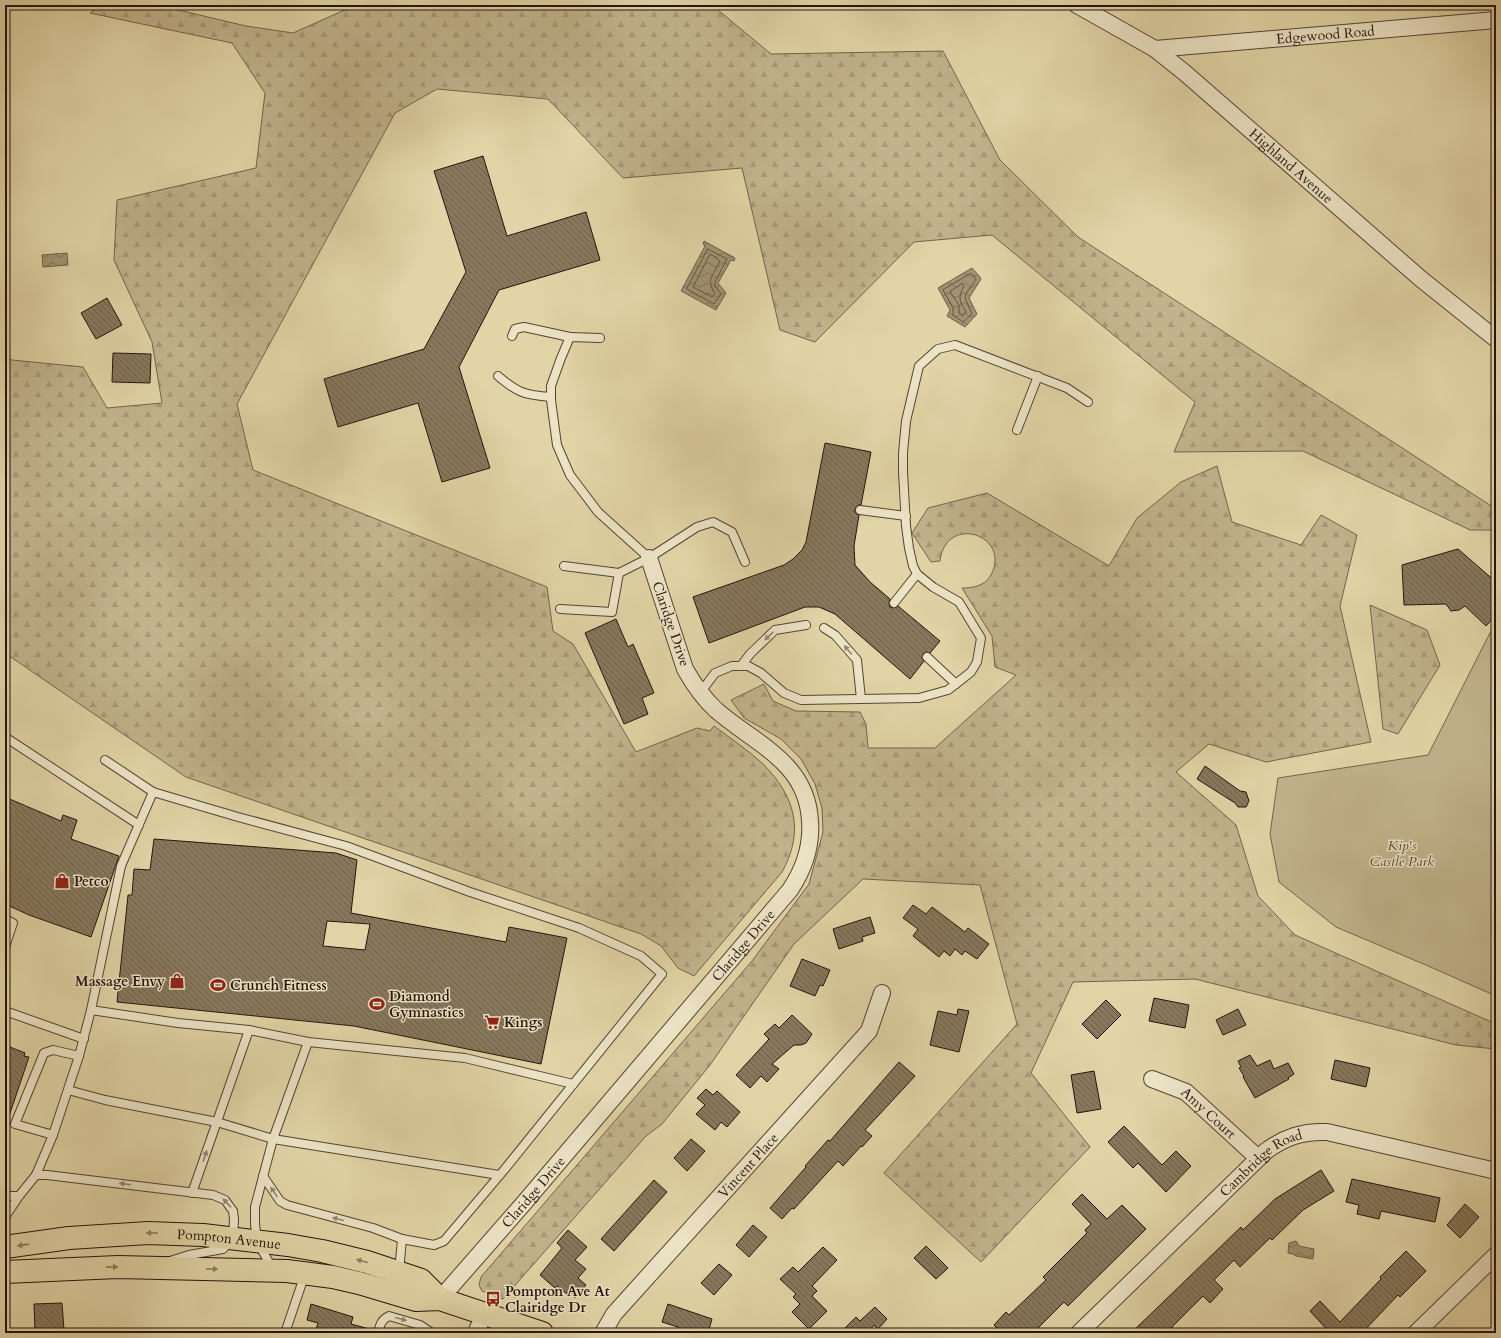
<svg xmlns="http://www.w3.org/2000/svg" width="1501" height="1338" viewBox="0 0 1501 1338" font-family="Cardo,serif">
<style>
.forest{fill:url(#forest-firs);stroke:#73644c}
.park{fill:#c1b38c;stroke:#73644c}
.water{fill:url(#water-waves);stroke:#6f604a}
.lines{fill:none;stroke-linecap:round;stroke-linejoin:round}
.shore{stroke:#635440;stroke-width:1}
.building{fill:url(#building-back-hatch);stroke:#25140d;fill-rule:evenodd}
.service-casing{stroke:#544433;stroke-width:10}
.minor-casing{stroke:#544433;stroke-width:18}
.primary-casing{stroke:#25140d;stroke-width:24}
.service{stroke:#ece3c5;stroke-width:8}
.minor{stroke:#ece3c5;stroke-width:16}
.primary{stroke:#e1d4a6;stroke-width:22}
.oneway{fill:#928672}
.oneway2{fill:#8c7e61}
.labels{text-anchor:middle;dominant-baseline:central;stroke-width:3;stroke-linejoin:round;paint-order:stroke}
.street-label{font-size:14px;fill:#25140d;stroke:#ece3c5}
.park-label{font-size:14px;font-style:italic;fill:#544433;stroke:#ece3c5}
.poi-label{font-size:14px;font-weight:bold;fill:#25140d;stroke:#ece3c5;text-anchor:start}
</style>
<defs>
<pattern id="forest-firs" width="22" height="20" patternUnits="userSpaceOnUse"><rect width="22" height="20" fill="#c1b38c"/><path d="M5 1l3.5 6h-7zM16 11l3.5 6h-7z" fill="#a69978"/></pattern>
<pattern id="water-waves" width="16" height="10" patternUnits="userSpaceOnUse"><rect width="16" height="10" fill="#a19372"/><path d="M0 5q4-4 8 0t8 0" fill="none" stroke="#83775c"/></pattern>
<pattern id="building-back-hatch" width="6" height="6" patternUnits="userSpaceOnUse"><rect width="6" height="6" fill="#87785d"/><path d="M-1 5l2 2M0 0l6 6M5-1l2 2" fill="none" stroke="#6e614b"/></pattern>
</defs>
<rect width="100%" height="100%" fill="#e1d4a6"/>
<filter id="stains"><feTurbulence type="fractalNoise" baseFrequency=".005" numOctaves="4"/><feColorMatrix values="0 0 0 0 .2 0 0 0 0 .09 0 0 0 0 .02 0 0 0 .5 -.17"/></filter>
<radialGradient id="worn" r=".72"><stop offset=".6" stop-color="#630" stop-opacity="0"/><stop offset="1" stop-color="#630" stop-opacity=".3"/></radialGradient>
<g class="forest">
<path d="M 101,5 L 157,5 L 246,26 L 293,33 L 356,5 L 712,5 L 771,54 L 943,51 L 1000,160 L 1078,237 L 1496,509 L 1496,530 L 1470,530 L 1303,451 L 1174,452 L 1195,402 L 992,235 L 914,242 L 815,342 L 780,330 L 742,168 L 623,178 L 548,99 L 437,89 L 395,113 L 237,404 L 253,470 L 547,587 L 553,631 L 573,644 L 636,752 L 697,728 L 710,731 L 714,726 C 730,738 748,750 763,764 C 795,796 805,831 782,872 L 694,976 L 678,968 L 661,946 L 641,934 L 186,777 L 5,653 L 5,355 L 12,360 L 83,367 L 107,408 L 162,403 L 152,342 L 114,260 L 117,200 L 256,168 L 265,93 L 232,43 L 90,13 Z"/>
<path d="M 1217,466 L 1232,522 L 1301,545 L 1321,515 L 1357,535 L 1340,606 L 1371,742 L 1266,762 L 1209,744 L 1176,772 L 1236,825 L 1258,896 L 1295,935 L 1496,1024 L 1496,1049 L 1456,1045 L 1195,979 L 1073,982 L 1031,1073 L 1090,1147 L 981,1262 L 884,1173 L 1017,1024 L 980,885 L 863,879 L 794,944 L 710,1065 L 662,1124 L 646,1136 L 503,1299 L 482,1291 L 479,1285 L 481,1277 L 752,961 L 809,884 L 823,832 L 822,808 L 815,784 L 801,759 L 781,739 L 744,718 L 731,700 L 764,684 L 773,701 L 796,711 L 860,712 L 866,724 L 868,748 L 935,748 L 1016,675 L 995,667 L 992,636 L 962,588 C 973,588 985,586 991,575 C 1012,535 946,513 940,561 L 931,562 L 912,533 L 928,508 L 987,493 L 1109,566 L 1137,518 L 1181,482 Z"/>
<path d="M 1370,605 L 1427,630 L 1440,665 L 1398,734 L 1383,729 Z"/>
</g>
<path class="park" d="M 1496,621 L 1496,996 L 1426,965 L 1336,927 L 1279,882 L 1270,834 L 1278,778 L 1428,755 Z"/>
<g class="water">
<path d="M 704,241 L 735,258 L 734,261 L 731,260 L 718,283 L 726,293 L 716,310 L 681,291 L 705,246 L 703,244 Z"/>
<path d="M 67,253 L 68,265 L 43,267 L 42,255 Z"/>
<path d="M 972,268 L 980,277 L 981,279 L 969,298 L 977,314 L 965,327 L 947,316 L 950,310 L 938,288 Z"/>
<path d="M 1296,1241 L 1299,1246 L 1314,1249 L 1313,1259 L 1296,1256 L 1293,1254 L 1288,1253 L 1289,1243 Z"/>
</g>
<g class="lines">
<g class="shore">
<path d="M 708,249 L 727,259 L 715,282 L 715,286 L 721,294 L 714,304 L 687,289 Z"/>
<path d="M 712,255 L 720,261 C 714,275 705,279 715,294 L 712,297 L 693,287 L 709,256 Z"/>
<path d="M 970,274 L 972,274 L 976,279 C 962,300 963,292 972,314 L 963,322 L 953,315 L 953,308 L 943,290 Z"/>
<path d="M 962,284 L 964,286 C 957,298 960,302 966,312 L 963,316 L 959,313 L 959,305 L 950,292 Z"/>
</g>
</g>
<g class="building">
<path d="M 483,156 L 507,236 L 586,212 L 600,260 L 499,290 L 459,367 L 490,468 L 442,482 L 418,403 L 338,427 L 324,379 L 424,349 L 466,272 L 434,171 Z"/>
<path d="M 107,298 L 122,325 L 96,339 L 81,313 Z"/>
<path d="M 113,353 L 151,354 L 150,383 L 112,382 Z"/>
<path d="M 825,443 L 871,452 L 861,505 L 858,505 L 855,509 L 855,512 L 859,515 L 854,546 L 855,565 L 870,582 L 890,599 L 889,603 L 890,607 L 894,608 L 898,606 L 940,641 L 930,653 L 926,652 L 923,654 L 922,658 L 924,661 L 910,679 L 835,614 L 819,607 L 805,607 L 709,643 L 693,597 L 784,565 L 793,559 L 802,550 L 806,542 Z"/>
<path d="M 1458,549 L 1496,582 L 1496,615 L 1486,626 L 1465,606 L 1459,610 L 1451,611 L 1446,604 L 1404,605 L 1402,565 Z"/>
<path d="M 616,619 L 628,647 L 633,644 L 654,693 L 642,698 L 648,714 L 624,724 L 585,633 Z"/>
<path d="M 1205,766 L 1240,791 L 1246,792 L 1249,801 L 1246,807 L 1238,807 L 1235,803 L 1197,779 Z"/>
<path d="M 5,797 L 61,821 L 63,815 L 77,820 L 71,839 L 119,856 L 91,937 L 29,915 L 5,904 Z"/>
<path d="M 154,839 L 336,853 L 357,860 L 351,913 L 506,942 L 509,927 L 567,938 L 541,1064 L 354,1026 L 117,1002 L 128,895 L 132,895 L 134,869 L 150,870 ZM 327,921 L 370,924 L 365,950 L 323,946 Z"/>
<path d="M 913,905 L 926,914 L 932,907 L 965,932 L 968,928 L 989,944 L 977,959 L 965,951 L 962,955 L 955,949 L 950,956 L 944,951 L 939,957 L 913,936 L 918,929 L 903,918 Z"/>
<path d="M 870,917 L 875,933 L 862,937 L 863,941 L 839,949 L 833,929 Z"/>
<path d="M 802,959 L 830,970 L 823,986 L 820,985 L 815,996 L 790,986 Z"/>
<path d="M 1154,998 L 1189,1005 L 1185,1028 L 1149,1021 Z"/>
<path d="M 1106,1000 L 1121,1015 L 1097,1039 L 1082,1024 Z"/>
<path d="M 958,1009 L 969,1011 L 959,1052 L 930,1045 L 938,1011 L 957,1015 Z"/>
<path d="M 1238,1009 L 1246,1025 L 1223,1035 L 1216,1020 Z"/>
<path d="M 792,1015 L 812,1034 L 806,1043 L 801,1045 L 794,1045 L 772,1064 L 779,1069 L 767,1082 L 761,1076 L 750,1088 L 736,1075 L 769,1039 L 764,1034 L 775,1024 L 779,1028 Z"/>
<path d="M 5,1045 L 25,1053 L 24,1056 L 29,1057 L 7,1122 L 5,1121 Z"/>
<path d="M 1250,1055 L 1257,1066 L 1270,1060 L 1274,1069 L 1288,1063 L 1294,1074 L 1288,1078 L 1289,1079 L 1255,1098 L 1243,1077 L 1244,1076 L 1239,1068 L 1241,1067 L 1238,1061 Z"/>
<path d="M 1335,1060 L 1370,1068 L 1366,1087 L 1331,1079 Z"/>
<path d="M 899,1062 L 915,1076 L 865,1130 L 872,1136 L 862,1147 L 861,1146 L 843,1166 L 838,1161 L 794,1209 L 792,1208 L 782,1219 L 770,1208 L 806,1167 L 805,1166 L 828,1140 L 830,1141 Z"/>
<path d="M 1094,1071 L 1101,1109 L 1077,1113 L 1071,1075 Z"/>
<path d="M 706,1089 L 713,1095 L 717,1091 L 740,1112 L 727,1127 L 721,1122 L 715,1130 L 696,1114 L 705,1105 L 697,1098 Z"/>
<path d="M 1124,1126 L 1162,1165 L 1176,1151 L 1191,1166 L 1166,1192 L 1138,1163 L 1133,1168 L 1108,1142 Z"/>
<path d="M 691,1139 L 705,1151 L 687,1171 L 674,1158 Z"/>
<path d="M 1321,1170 L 1334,1191 L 1303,1210 L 1272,1240 L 1270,1238 L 1240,1267 L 1234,1260 L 1214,1280 L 1223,1289 L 1210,1303 L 1203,1296 L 1172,1327 L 1178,1333 L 1131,1333 L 1241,1227 L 1243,1230 L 1275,1199 Z"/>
<path d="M 1352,1179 L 1440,1198 L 1435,1222 L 1381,1211 L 1379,1219 L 1357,1214 L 1359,1205 L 1346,1202 Z"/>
<path d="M 654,1180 L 667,1192 L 614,1251 L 601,1239 Z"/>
<path d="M 1082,1194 L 1107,1219 L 1122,1205 L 1146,1229 L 1068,1306 L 1064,1302 L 1033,1333 L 1002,1333 L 994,1325 L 1006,1312 L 1009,1315 L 1046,1280 L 1043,1277 L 1087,1233 L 1085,1230 L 1091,1224 L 1072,1204 Z"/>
<path d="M 1465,1204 L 1479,1217 L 1460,1238 L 1447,1225 Z"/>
<path d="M 753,1225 L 767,1237 L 749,1257 L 736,1245 Z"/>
<path d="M 568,1230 L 587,1247 L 575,1260 L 586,1269 L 578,1278 L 586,1285 L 575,1298 L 568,1292 L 567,1294 L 557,1286 L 555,1288 L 540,1275 L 562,1248 L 557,1243 Z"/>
<path d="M 926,1246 L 948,1268 L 936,1279 L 914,1258 Z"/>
<path d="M 823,1247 L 837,1260 L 812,1286 L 817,1291 L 812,1296 L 827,1311 L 809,1329 L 792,1312 L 800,1304 L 793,1297 L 796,1294 L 780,1279 L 793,1267 L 798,1272 Z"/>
<path d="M 1406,1251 L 1426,1271 L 1400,1297 L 1398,1295 L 1362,1333 L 1330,1333 L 1310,1311 L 1320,1301 L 1340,1322 L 1381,1279 L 1380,1277 Z"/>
<path d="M 719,1264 L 732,1275 L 714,1295 L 701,1283 Z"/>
<path d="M 62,1303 L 64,1330 L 35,1332 L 34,1304 Z"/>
<path d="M 311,1304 L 353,1317 L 351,1324 L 373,1330 L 372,1333 L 315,1333 L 318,1323 L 307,1320 Z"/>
<path d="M 668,1304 L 712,1319 L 708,1333 L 675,1333 L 678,1327 L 662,1322 Z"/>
<path d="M 875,1307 L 887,1319 L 878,1329 L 874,1325 L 869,1331 L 872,1333 L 840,1333 L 856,1317 L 860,1321 Z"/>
</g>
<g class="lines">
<g class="service-casing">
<g id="service">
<path d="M 512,336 L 515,329 L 524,327 L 570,337"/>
<path d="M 600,338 L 570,337 L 561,358 L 551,386 L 551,400 L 557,445 L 570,475 L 598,512 L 649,558"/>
<path d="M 498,376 C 518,393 525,395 551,397"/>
<path d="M 1017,430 L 1038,376"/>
<path d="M 860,510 L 906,516"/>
<path d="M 564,566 L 619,573 L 649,558 L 697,527 L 713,522 L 732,532 L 745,562"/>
<path d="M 894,603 L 917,574"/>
<path d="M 560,609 L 612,612 L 619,573"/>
<path d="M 824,628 L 835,635 L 857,660 L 861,699"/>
<path d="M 927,657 L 956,684"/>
<path d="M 741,666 L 750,654 L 775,630 L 806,625"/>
<path d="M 700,693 L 715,673 L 732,666 L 748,666 L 761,673 L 784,693 L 801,700 L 919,698 L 948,690 L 971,672 L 977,662 L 981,638 L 959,602 L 933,587 L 917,574 L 913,566 L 909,548 L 906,526 L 903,472 L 903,453 L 906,421 L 919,366 L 938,349 L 955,345 L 1067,388 L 1088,402"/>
<path d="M 5,737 L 139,825"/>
<path d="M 105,760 L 153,792"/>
<path d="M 5,919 L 13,923 L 5,947"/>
<path d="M 91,1010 L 178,1023 L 249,1030 L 308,1042 L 465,1058 L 573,1084"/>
<path d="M 5,1011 L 84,1039"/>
<path d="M 68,1090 L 105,1100 L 217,1122 L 273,1139 L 499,1175"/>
<path d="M 53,1135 L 15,1124 L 44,1053 L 53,1050 L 79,1056"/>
<path d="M 36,1175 L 53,1135 L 79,1056 L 91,1010 L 121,866 L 153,792 L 238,817 L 346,846 L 470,892 L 579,928 L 641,956 L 662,974 L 504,1170 L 444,1241 L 434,1245 L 402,1239 L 373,1228 L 287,1205 L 280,1201 L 263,1176"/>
<path d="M 192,1193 L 249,1030"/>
<path d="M 5,1196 L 19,1196"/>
<path d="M 5,1217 L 19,1196 L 36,1175 L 47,1175 L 213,1195 L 225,1200 L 233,1211 L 234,1219 L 233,1238 L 223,1249 L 189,1255 L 170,1261"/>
<path d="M 272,1268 L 257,1241 L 255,1224 L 255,1207 L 273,1139 L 308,1042"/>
<path d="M 399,1272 L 402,1239"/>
<path d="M 285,1333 L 305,1274"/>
<path d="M 378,1333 C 380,1325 381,1320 389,1316 L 420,1325 L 432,1333"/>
</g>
</g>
<g class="minor-casing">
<g id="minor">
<path id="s1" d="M 1077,5 L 1155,49 L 1185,73 L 1421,279 L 1496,339"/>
<path id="s2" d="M 1155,49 L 1496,20"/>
<path id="s3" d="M 1152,1079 L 1186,1092 L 1258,1158"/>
<path id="s4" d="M 440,1299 L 524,1203 L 790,890 C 804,869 812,847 810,821 C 807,762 755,744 716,710 C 703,698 694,685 685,669 L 649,558"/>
<path d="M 476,1333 L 484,1314"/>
<path id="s5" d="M 603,1333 L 614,1314 L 869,1031 L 882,993"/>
<path id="s6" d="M 1079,1333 L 1266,1151 C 1285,1137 1303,1131 1327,1132 L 1496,1171"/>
<path d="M 1416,1333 L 1496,1255"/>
</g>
</g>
<g class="primary-casing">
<g id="primary">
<path id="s7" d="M 5,1247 L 69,1238 L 148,1233 L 203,1235 L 288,1245 L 322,1251 L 367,1262 L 421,1280 L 440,1299"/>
<path d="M 5,1272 L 118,1267 L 287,1271 L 333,1277 L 359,1283 L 416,1300 L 440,1299 L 542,1333"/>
</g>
</g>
<use href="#service" class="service"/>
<use href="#minor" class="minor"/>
<use href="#primary" class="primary"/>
</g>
<defs><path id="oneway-solid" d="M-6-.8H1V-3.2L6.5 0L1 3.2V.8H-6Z"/></defs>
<g class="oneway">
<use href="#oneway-solid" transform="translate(769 636) rotate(137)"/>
<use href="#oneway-solid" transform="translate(848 650) rotate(-130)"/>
<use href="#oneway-solid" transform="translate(205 1156) rotate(-71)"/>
<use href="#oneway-solid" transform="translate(125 1184) rotate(-173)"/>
<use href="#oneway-solid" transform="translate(274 1192) rotate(-124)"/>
<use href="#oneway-solid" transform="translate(227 1203) rotate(-133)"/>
<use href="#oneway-solid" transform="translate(338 1219) rotate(-166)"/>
<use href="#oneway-solid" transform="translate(401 1319) rotate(15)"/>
</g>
<g class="oneway2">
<use href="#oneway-solid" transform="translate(152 1233) rotate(-180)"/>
<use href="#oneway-solid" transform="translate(23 1245) rotate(172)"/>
<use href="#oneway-solid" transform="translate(362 1261) rotate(-165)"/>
<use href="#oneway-solid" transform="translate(112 1267) rotate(-1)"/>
<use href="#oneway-solid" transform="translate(212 1269) rotate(1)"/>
</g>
<defs>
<g id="shop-bare" transform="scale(1.2)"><path d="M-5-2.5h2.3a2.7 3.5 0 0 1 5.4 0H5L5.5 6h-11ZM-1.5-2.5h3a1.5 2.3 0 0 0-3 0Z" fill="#8f2418" stroke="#ece3c5" stroke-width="2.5" paint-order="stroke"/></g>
<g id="stadium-bare" transform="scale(1.2)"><path d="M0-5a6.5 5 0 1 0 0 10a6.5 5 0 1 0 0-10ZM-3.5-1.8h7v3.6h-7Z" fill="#8f2418" stroke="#ece3c5" stroke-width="2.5" paint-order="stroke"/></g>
<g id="supermarket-bare" transform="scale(1.2)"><path d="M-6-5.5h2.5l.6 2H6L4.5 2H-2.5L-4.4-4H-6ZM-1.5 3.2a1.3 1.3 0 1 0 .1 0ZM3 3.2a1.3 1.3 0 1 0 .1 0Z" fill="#8f2418" stroke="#ece3c5" stroke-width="2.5" paint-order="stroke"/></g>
<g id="bus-bare" transform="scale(1.2)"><path d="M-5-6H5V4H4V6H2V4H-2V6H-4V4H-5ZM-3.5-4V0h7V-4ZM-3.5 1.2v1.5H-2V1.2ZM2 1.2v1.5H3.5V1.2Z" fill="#8f2418" stroke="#ece3c5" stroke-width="2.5" paint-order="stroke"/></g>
</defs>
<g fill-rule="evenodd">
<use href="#shop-bare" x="62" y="881"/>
<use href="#shop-bare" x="177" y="981"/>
<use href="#stadium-bare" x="218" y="985"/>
<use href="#stadium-bare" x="377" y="1004"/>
<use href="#supermarket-bare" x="492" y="1022"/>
<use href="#bus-bare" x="493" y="1299"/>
</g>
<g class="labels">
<g class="street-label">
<text stroke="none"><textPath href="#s2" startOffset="171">Edgewood Road</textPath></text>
<text stroke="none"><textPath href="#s1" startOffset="269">Highland Avenue</textPath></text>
<text transform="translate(671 624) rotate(71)">Claridge Drive</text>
<text stroke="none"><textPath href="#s4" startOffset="466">Claridge Drive</textPath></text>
<text stroke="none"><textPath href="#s3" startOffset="67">Amy Court</textPath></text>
<text stroke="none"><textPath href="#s6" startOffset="250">Cambridge Road</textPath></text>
<text stroke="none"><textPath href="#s5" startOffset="222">Vincent Place</textPath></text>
<text stroke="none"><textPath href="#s4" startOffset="142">Claridge Drive</textPath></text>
<text stroke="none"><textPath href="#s7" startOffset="225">Pompton Avenue</textPath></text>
</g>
<g class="park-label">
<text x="1402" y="845">Kip's<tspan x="1402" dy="16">Castle Park</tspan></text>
</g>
<g class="poi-label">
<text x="74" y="881">Petco</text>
<text x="165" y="981" text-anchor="end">Massage Envy</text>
<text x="230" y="985">Crunch Fitness</text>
<text x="389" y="996">Diamond<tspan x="389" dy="16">Gymnastics</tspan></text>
<text x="504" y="1022">Kings</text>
<text x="505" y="1291">Pompton Ave At<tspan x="505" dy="16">Clairidge Dr</tspan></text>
</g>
</g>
<rect width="1501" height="1338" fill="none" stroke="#e1d4a6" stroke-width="20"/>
<rect x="6" y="6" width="1489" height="1326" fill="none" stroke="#25140d" stroke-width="2"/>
<rect x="10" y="10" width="1481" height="1318" fill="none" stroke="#25140d"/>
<rect width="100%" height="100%" filter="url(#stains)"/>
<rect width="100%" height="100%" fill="url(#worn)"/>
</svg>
